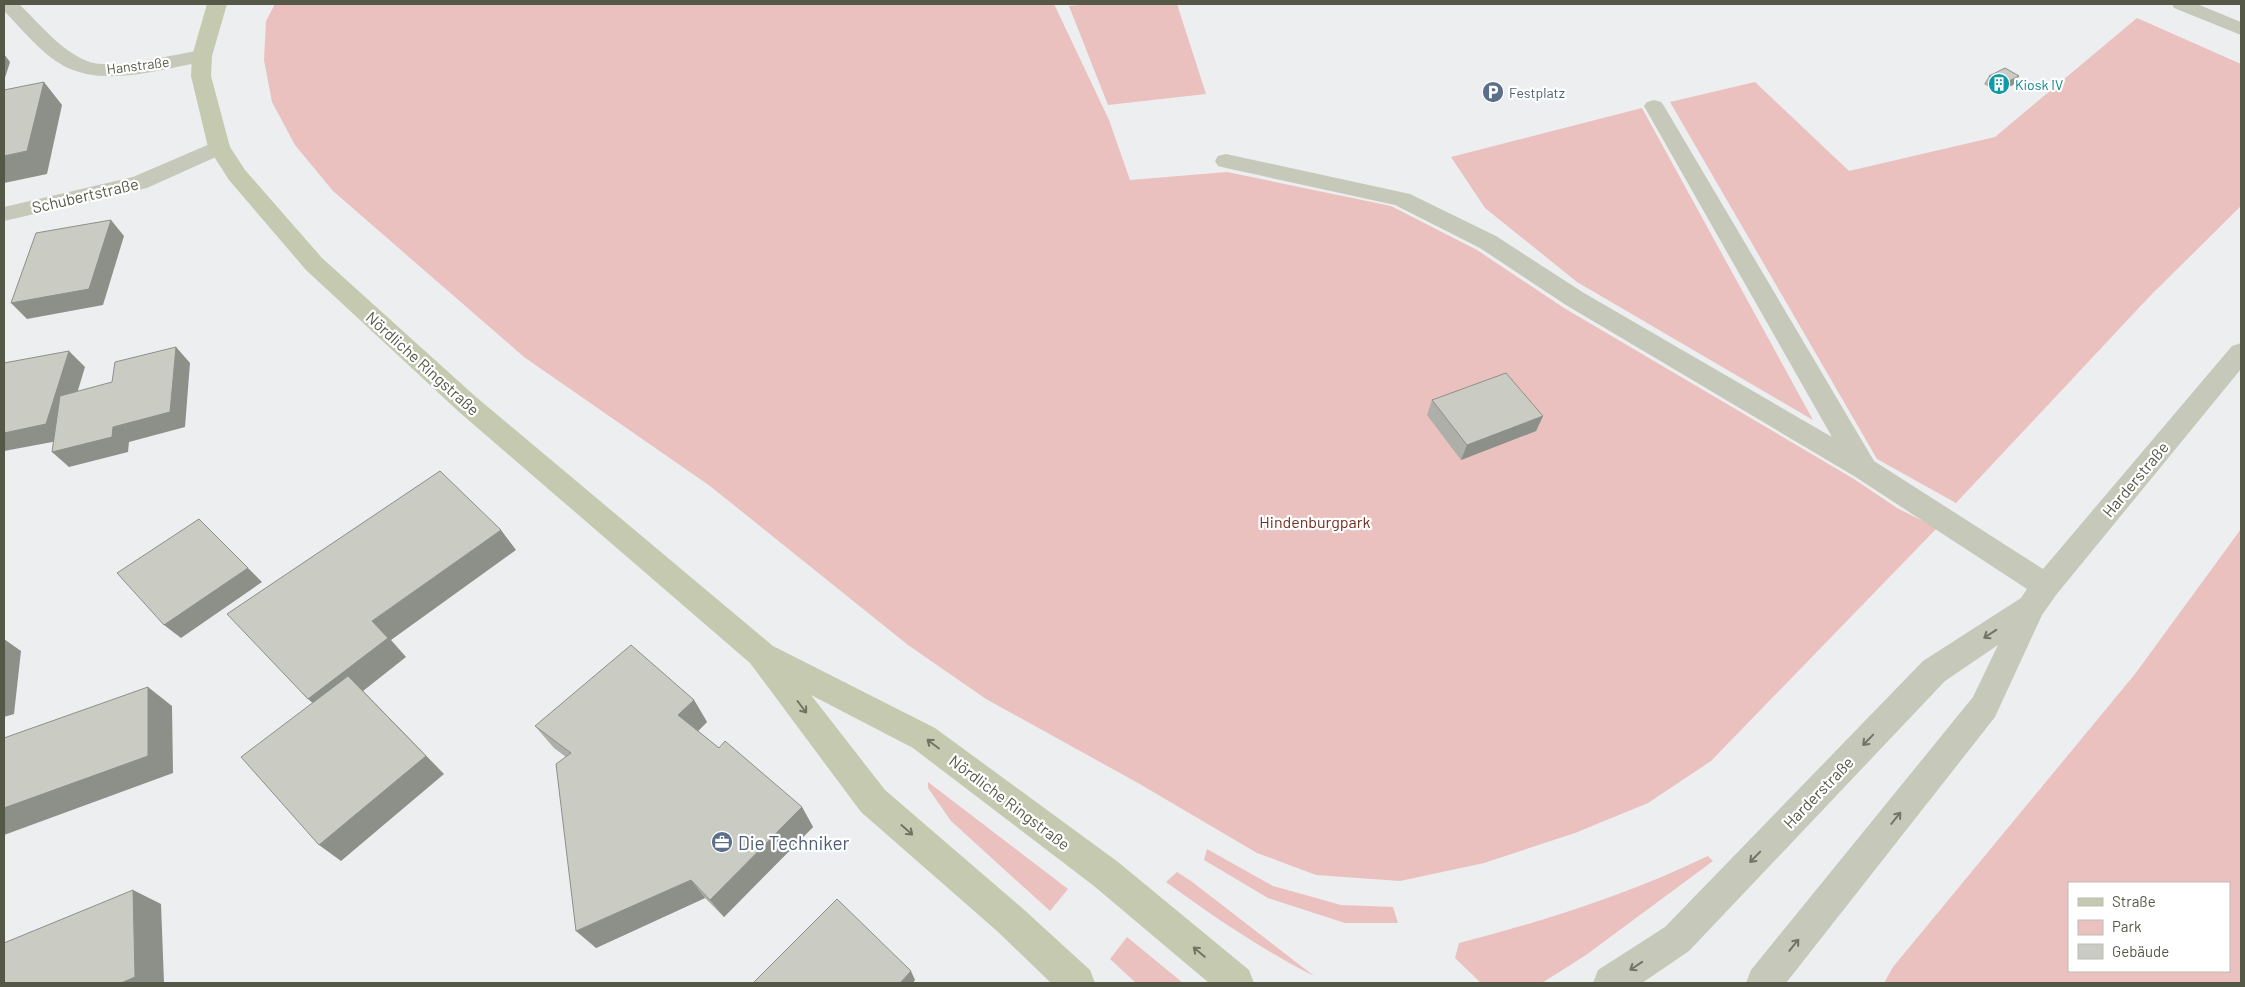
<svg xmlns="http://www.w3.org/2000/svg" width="2245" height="987" viewBox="0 0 2245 987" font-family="Barlow,sans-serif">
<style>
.green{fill:#eac1bf;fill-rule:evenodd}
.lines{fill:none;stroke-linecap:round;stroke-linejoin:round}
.minor{fill:#c6c8b9;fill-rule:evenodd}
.major{fill:#c5c9af;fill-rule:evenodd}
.wall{fill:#aeafa9}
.shaded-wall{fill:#8d8f89}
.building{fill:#caccc4;stroke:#8d8f89}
.oneway{stroke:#727464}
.oneway2{stroke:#727461}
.labels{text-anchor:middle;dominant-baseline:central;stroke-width:4.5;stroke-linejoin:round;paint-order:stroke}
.far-street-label{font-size:14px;fill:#565847;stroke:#fff}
.far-culture-label{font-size:14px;fill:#0d838f;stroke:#fff;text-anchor:start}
.far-service-label{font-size:14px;fill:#4e5e75;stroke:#fff;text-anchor:start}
.street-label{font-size:16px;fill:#565847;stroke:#fff}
.park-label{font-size:16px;fill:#722d1f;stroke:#fff}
.near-service-label{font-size:19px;fill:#4e5e75;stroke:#fff;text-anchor:start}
</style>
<rect width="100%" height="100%" fill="#edeeef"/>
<g class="green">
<path d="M 275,4 L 1054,4 L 1109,120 L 1130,180 L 1227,172 L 1391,206 L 1477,250 L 1564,308 L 1854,479 L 1897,508 L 1937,528 L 1711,761 L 1648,803 L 1575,833 L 1484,863 L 1400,881 L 1316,875 L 1257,853 L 1138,783 L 986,699 L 908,645 L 710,486 L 524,357 L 333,191 L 295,145 L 272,102 L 264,60 L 266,21 Z"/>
<path d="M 1090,4 L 1177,4 L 1206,94 L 1108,105 L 1069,6 Z"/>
<path d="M 2137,18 L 2241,64 L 2241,206 L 2149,297 L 1956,503 L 1877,459 L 1670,102 L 1755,82 L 1849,171 L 1995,137 Z"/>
<path d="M 1642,108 L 1813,420 L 1577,282 L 1485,208 L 1451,157 Z"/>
<path d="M 2241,529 L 2241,983 L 1884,983 L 1893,967 L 2135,674 ZM 2069,883 L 2229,883 L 2229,971 L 2069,971 Z"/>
<path d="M 928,782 L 1068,889 L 1050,911 L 951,821 L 928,788 Z"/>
<path d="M 1207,849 L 1273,886 L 1341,905 L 1393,907 L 1398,923 L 1345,923 L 1268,898 L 1204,860 Z"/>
<path d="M 1708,856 L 1713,861 L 1586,955 L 1542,983 L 1481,983 L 1455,958 L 1459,943 C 1545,921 1629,894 1708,856 Z"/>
<path d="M 1177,872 L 1191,881 L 1314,976 C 1261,949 1214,917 1166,882 Z"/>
<path d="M 1127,937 L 1183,983 L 1136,983 L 1110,959 Z"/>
</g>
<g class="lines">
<g class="minor">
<path d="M 4,4 L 19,4 C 39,23 60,50 87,61 C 110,71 176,54 202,50 L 209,52 L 212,56 L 209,60 L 202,62 C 162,69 112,85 73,70 C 46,60 24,31 4,11 Z"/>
<path d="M 2172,4 L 2197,4 L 2241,22 L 2241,35 L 2174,8 Z"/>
<path d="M 1654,100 L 1661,102 L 1664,106 L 1874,461 L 2043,569 L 2232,346 L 2241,343 L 2241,369 L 2056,595 L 2042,615 L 1995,717 L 1786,983 L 1746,983 L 1751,970 L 1973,697 L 1998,645 L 1945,681 L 1689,951 L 1642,983 L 1593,983 L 1598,970 L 1665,927 L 1923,661 L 2021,598 L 2027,589 L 1854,476 L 1566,305 L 1480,248 L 1395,205 L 1226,168 L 1218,166 L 1215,161 L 1218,156 L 1226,154 L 1410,194 L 1496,236 L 1584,293 L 1832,437 L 1644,106 L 1647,102 Z"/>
<path d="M 219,140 L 227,142 L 230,147 L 227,152 L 147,188 L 4,221 L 4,207 L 133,177 Z"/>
</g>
<path class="major" d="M 207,4 L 227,4 L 212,56 L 211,76 L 230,147 L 245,170 L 322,258 L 476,397 L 773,646 L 935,728 L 1118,862 L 1249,970 L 1254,983 L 1209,983 L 1094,886 L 913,748 L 811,695 L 885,790 L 1021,907 L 1090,970 L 1095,983 L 1051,983 L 997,931 L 861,812 L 750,663 L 458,411 L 306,270 L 229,180 L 208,147 L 191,76 L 192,56 Z"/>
</g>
<g class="wall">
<path d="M 1989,76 L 2013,85 L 1997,92 L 1984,84 Z"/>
<path d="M 1432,400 L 1543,416 L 1536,431 L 1461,460 L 1427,415 Z"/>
<path d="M 694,700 L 707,722 L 698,731 L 719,748 L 802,807 L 813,827 L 724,917 L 705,898 L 596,948 L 566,757 L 554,748 L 535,726 Z"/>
</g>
<g class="shaded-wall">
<path d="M 4,54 L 10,62 L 4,81 Z"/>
<path d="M 2019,76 L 2013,85 L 1997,92 L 2003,84 Z"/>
<path d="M 44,82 L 62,105 L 47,174 L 4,183 L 4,156 Z"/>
<path d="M 111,220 L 124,236 L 103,305 L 27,319 L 11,303 Z"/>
<path d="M 176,347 L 190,363 L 185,427 L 129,442 L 128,452 L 69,467 L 52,452 L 113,427 Z"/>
<path d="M 69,351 L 85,367 L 63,440 L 4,451 L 4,433 Z"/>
<path d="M 1543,416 L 1536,431 L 1461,460 L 1467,445 Z"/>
<path d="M 199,519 L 262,582 L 181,638 L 164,625 Z"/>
<path d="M 501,530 L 516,550 L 391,640 L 406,657 L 363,691 L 444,774 L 341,861 L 319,845 L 329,717 L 308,699 L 372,621 Z"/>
<path d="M 4,639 L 21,651 L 14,714 L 4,717 Z"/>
<path d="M 148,687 L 172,706 L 173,773 L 4,835 L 4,808 Z"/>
<path d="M 694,700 L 707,722 L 692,737 L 678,715 Z"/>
<path d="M 802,807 L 813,827 L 724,917 L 710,900 Z"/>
<path d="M 691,880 L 705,898 L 596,948 L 576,931 Z"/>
<path d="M 133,890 L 161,904 L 164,983 L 121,983 Z"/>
<path d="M 911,971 L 915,980 L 913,983 L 900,983 Z"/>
</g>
<g class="building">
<path d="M 2005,68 L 2019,76 L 2003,84 L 1989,76 Z"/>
<path d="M 44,82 L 27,151 L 4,156 L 4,90 Z"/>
<path d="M 111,220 L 89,289 L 11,303 L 36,233 Z"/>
<path d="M 176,347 L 170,412 L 113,427 L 112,437 L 52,452 L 60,396 L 112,382 L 115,362 Z"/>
<path d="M 69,351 L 46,424 L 4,433 L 4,363 Z"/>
<path d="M 1506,373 L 1543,416 L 1467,445 L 1432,400 Z"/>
<path d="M 440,471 L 501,530 L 372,621 L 388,638 L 308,699 L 227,614 Z"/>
<path d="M 199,519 L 248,568 L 164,625 L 117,573 Z"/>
<path d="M 631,645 L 694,700 L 678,715 L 719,748 L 725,741 L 802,807 L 710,900 L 691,880 L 576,931 L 556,764 L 571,753 L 535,726 Z"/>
<path d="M 348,676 L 426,756 L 319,845 L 241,757 Z"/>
<path d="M 148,687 L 148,756 L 4,808 L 4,738 Z"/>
<path d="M 133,890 L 135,977 L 121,983 L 4,983 L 4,943 Z"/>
<path d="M 837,899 L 911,971 L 900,983 L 753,983 Z"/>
</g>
<defs><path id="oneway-shaft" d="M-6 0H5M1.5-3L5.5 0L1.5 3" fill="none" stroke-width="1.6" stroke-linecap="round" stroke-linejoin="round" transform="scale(1.25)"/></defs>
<g class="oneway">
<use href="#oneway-shaft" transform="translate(1990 634) rotate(147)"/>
<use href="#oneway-shaft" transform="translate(1868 740) rotate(134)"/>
<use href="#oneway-shaft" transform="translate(1896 818) rotate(-51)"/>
<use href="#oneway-shaft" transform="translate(1755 857) rotate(134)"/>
<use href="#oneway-shaft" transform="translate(1794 945) rotate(-51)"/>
<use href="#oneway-shaft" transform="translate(1636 966) rotate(146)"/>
</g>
<g class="oneway2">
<use href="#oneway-shaft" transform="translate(802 707) rotate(53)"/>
<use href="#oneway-shaft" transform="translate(933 744) rotate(-143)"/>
<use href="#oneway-shaft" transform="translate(907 830) rotate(41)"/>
<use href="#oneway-shaft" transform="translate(1199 952) rotate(-140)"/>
</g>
<defs>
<g id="building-disc" transform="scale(1.125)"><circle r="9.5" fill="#0f9aa8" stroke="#fff"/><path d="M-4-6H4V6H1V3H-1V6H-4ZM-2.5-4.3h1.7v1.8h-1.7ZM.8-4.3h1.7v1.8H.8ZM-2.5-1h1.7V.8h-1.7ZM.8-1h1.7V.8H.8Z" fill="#fff"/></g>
<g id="parking-disc" transform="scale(1.125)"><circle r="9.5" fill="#5c6f8a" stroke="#fff"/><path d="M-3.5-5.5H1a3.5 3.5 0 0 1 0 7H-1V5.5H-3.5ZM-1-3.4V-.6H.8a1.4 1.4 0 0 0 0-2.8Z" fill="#fff"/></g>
<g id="office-disc" transform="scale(1.125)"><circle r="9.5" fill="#5c6f8a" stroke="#fff"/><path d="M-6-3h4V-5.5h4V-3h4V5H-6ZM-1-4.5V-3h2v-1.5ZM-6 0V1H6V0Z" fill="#fff"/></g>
</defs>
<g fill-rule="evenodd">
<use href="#building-disc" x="1999" y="84"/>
<use href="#parking-disc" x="1493" y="92"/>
<use href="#office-disc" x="722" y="842"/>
</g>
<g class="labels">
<g class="far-street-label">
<text transform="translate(138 65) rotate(-7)">Hanstraße</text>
</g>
<g class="far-culture-label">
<text x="2015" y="84">Kiosk IV</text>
</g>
<g class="far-service-label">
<text x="1509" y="92">Festplatz</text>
</g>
<g class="street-label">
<text transform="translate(85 195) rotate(-13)">Schubertstraße</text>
<text transform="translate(423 363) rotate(42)">Nördliche Ringstraße</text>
<text transform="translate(2135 479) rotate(-50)">Harderstraße</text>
<text transform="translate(1818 792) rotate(-46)">Harderstraße</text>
<text transform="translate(1010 802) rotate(37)">Nördliche Ringstraße</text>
</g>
<g class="park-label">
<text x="1315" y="521">Hindenburgpark</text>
</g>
<g class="near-service-label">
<text x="738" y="842">Die Techniker</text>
</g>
</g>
<rect width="2245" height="987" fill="none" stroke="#565847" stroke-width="10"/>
<rect x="2068" y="882" width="162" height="90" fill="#ffffff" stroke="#bbbcb5"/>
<rect x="2078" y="898" width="25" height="8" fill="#c5c9af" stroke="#bbbcb5"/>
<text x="2112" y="907" font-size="15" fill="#565847">Straße</text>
<rect x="2078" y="920" width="25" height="15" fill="#eac1bf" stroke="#bbbcb5"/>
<text x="2112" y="932" font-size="15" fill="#565847">Park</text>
<rect x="2078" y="944" width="25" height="15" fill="#caccc4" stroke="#bbbcb5"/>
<text x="2112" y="957" font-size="15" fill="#565847">Gebäude</text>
</svg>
